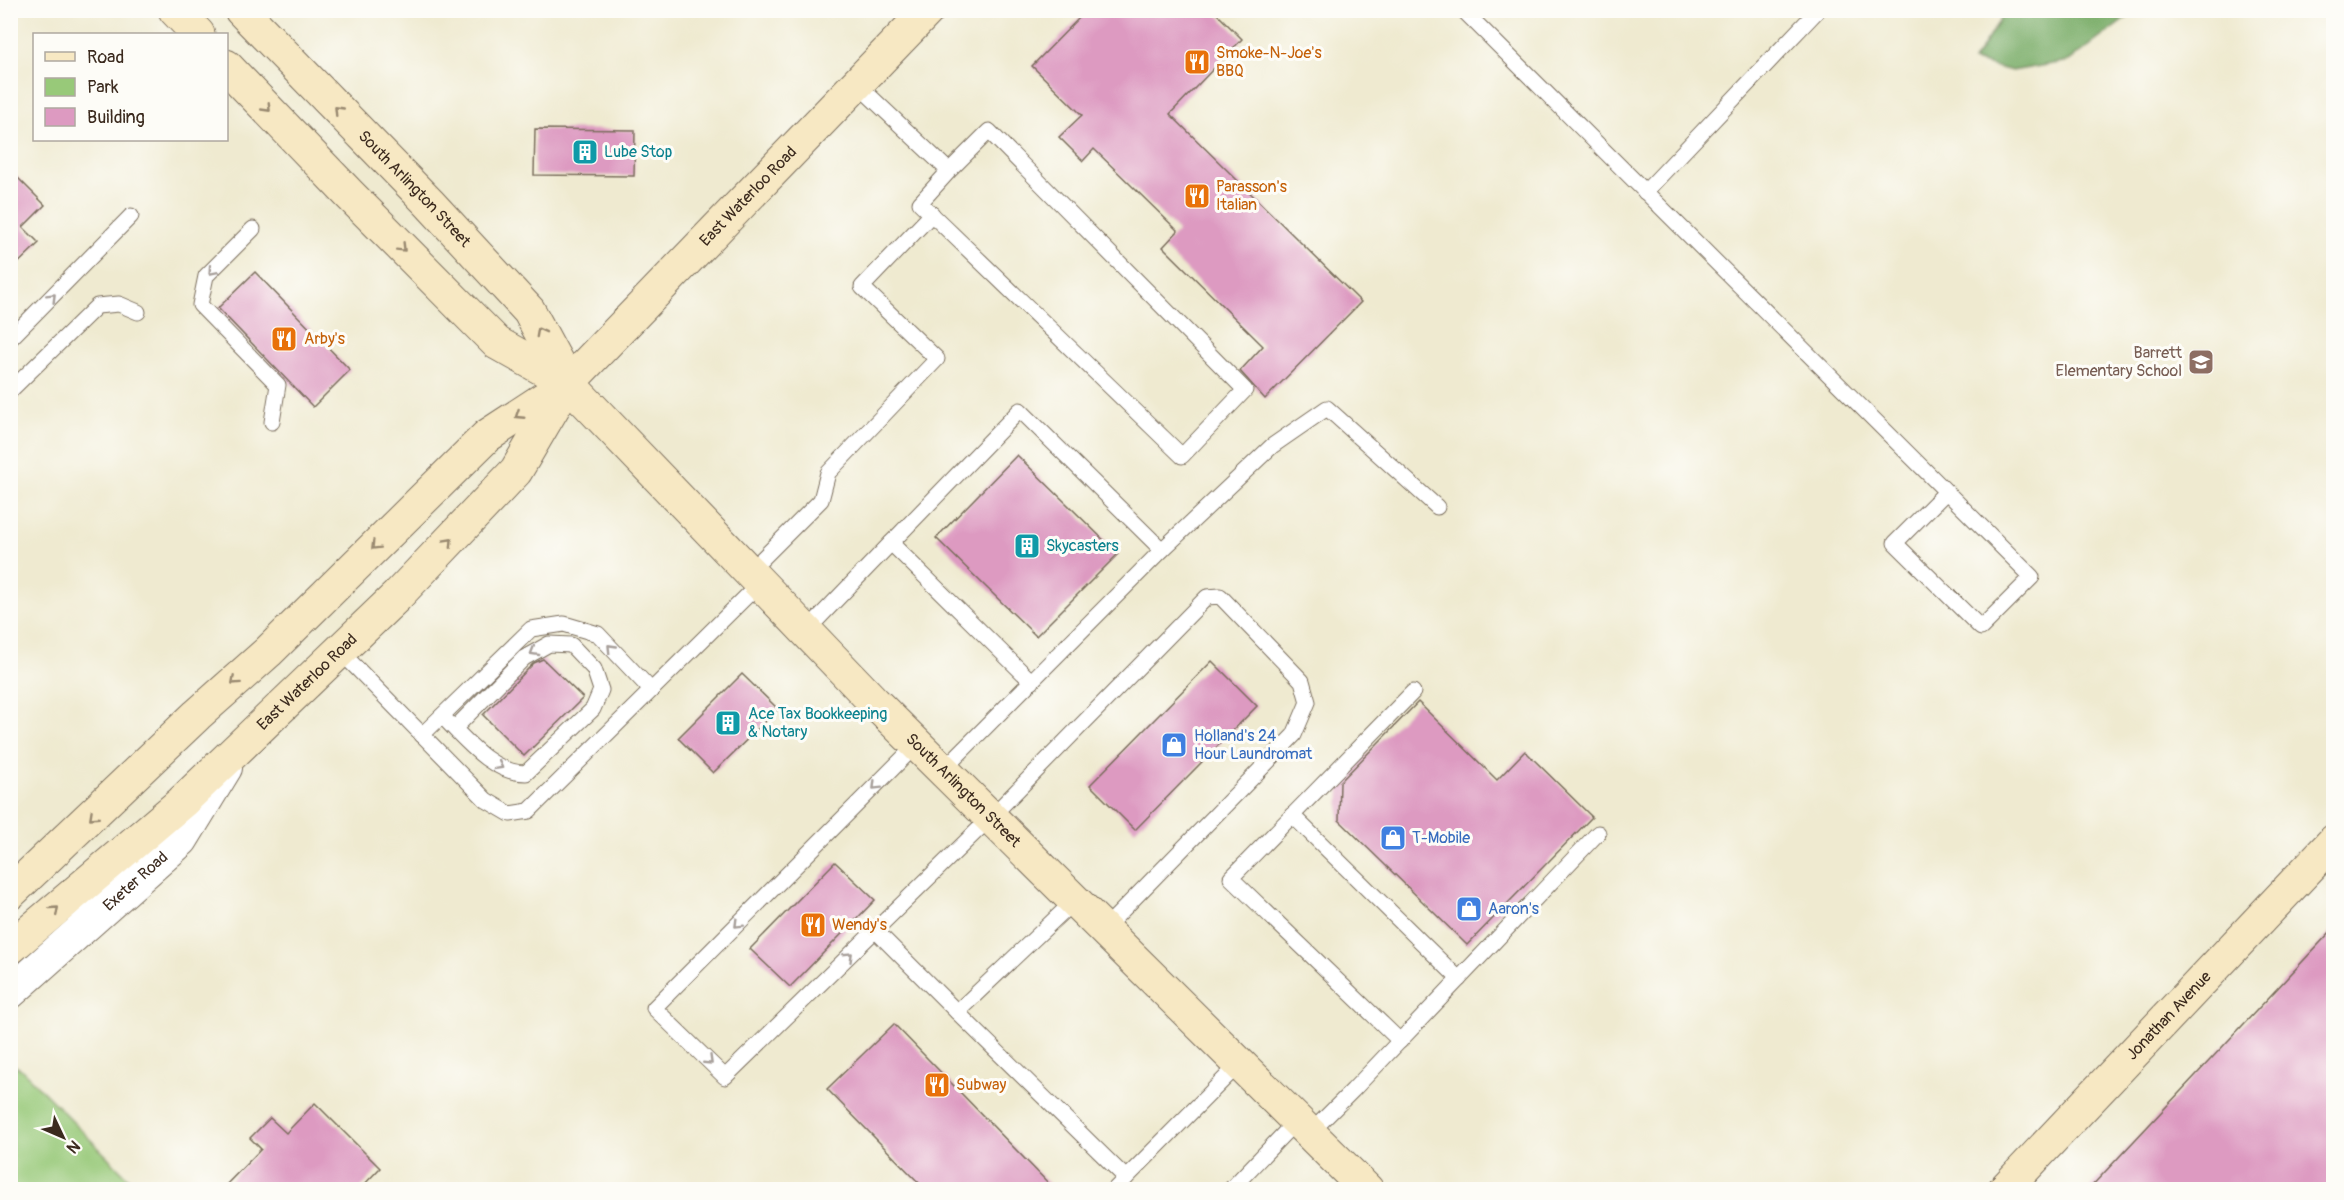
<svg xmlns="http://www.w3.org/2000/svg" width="2344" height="1200" viewBox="0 0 2344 1200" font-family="Pangolin,sans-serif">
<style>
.green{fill:#98c979;stroke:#6a7a4c;stroke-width:1.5}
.forest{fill:#7aad69;stroke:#5a6c44;stroke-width:1.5}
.building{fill:#dd9ac1}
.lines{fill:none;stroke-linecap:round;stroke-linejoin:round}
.lane-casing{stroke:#7a6d5c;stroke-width:17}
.street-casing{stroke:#7a6d5c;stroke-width:34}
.secondary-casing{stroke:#7a6d5c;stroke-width:35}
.lane{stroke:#fff;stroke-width:15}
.street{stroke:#fff;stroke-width:32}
.secondary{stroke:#f7e8c3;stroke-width:33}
.oneway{stroke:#998970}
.oneway2{stroke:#a79f9a}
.labels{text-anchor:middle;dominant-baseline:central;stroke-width:6;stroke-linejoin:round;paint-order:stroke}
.food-label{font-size:16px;fill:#c56008;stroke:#fdfcf7;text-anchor:start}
.culture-label{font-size:16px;fill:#0d838f;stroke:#fdfcf7;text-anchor:start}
.street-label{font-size:16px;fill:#3b2a1e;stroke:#fdfcf7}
.education-label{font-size:16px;fill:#785e54;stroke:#fdfcf7;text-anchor:end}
.shop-label{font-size:16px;fill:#366cbe;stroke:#fdfcf7;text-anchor:start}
</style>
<rect width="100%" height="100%" fill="#fdfcf7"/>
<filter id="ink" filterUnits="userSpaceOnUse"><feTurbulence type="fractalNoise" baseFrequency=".0167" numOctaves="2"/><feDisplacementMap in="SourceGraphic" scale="12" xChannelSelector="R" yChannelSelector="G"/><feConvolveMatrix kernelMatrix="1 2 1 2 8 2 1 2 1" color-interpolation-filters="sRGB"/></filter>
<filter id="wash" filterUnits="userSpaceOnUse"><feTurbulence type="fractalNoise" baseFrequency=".008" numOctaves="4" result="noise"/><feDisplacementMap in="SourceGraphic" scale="24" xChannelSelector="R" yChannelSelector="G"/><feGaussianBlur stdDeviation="1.35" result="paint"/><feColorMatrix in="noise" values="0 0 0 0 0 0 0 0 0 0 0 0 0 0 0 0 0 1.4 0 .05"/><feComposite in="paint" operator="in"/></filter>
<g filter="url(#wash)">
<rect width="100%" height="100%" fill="#efead0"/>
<path class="green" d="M 11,1064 L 21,1069 L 139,1189 L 11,1189 Z"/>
<path class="forest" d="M 2006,11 L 2006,10 L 2136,11 L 2069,61 L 2012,71 L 1973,61 Z"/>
<g id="blocks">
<g class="building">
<path d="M 1087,10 L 1213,10 L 1242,39 L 1170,114 L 1361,302 L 1265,399 L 1240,371 L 1263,346 L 1163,247 L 1178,231 L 1094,149 L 1083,161 L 1059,137 L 1082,115 L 1032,66 Z"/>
<path d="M 535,129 L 635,130 L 634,176 L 534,175 Z"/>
<path d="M 10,170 L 45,205 L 23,227 L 39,243 L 10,271 Z"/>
<path d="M 255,272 L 350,370 L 313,407 L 218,308 Z"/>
<path d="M 1017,455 L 1118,554 L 1036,636 L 936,538 Z"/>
<path d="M 543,659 L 583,698 L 524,756 L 483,715 L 534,663 Z"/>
<path d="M 1212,661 L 1257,706 L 1135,830 L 1090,785 Z"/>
<path d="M 742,674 L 778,709 L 713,773 L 678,738 Z"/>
<path d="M 1418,702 L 1497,780 L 1525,751 L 1592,817 L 1467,945 L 1339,820 L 1340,782 Z"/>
<path d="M 835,862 L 875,900 L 790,987 L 750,949 Z"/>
<path d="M 2334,928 L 2334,1190 L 2088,1190 Z"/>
<path d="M 894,1024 L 1055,1190 L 926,1190 L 827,1089 Z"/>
<path d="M 315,1103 L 380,1168 L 359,1190 L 221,1190 L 261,1149 L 250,1138 L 270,1118 L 286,1133 Z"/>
</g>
</g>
</g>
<g filter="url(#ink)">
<use href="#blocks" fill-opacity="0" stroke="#7a6d5c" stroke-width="1.5"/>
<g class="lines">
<g class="lane-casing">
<g id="lane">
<path d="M 1463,10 L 2032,577 L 1981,628 L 1895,543 L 1946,492"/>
<path d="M 857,84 L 949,171 L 989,131 L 1245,390 L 1182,456 L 920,203 L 949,171"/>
<path d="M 1645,192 L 1818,10"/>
<path d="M 253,229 L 206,276 L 200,305 L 278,385 L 272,422"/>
<path d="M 10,339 L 131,216"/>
<path d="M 10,391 L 97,306 L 119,304 L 138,312"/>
<path d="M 891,543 L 1020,410 L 1162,550"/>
<path d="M 750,571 L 821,500 L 828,473 L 937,359 L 862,287 L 932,214"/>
<path d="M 807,630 L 891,543 L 1032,682"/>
<path d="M 341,652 L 486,800 L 510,814 L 529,811 L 761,582"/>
<path d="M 442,716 C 465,739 491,773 526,773 L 593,709 L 601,690 L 594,669 L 571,645 L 549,644 L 524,658 L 455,728"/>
<path d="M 422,735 L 531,629 L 564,624 L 598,634 L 651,690"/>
<path d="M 917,744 L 654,1008 L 725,1077 L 991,817 L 1207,597 L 1220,596 L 1302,681 L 1308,702 L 1294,735 L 1104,929"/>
<path d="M 943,770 L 1162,550 L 1272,446 L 1327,408 L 1437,507"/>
<path d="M 1292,815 L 1459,979"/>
<path d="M 1075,900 L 957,1012 L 1126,1178"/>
<path d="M 875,930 L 957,1012"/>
<path d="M 1400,1041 L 1231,878 L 1413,692"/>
<path d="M 1310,1133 L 1353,1090 L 1598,833"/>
<path d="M 1114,1190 L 1240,1063"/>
<path d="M 1230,1190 L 1297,1120"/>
</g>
</g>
<g class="street-casing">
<g id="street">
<path id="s1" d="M 10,993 L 182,840 L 226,768"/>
</g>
</g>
<g class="secondary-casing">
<g id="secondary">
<path d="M 175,10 L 198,34"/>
<path id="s2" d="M 241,10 L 429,203 L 529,311 L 568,383 L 875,703 L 1367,1190"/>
<path d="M 226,66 L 349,194 L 497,343 L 568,383"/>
<path id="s3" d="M 10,893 L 197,715 L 268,652 L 487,436 L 568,383 L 928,10"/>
<path id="s4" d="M 10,948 L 182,802 L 397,596 L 516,471 L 564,389"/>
<path id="s5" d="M 2004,1190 L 2334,841"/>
</g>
</g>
<use href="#lane" class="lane"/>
<use href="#street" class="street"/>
<use href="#secondary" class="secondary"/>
</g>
<defs><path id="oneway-chevron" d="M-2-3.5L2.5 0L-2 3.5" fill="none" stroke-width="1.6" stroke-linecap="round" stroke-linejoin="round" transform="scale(1.5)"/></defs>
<g class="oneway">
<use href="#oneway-chevron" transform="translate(267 108) rotate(46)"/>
<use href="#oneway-chevron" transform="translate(338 110) rotate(-134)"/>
<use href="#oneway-chevron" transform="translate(402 248) rotate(45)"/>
<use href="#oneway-chevron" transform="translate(540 332) rotate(-118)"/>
<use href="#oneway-chevron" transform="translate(519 415) rotate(147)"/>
<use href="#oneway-chevron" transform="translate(449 542) rotate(-47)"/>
<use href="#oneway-chevron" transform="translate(375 546) rotate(135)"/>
<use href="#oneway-chevron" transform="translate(235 681) rotate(138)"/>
<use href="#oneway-chevron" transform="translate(93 816) rotate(137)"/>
<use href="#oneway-chevron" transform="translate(55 910) rotate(-41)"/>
</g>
<g class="oneway2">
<use href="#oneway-chevron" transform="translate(212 271) rotate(131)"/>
<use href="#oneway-chevron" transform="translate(52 297) rotate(-45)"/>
<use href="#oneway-chevron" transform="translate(611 648) rotate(-134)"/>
<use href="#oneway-chevron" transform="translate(534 652) rotate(149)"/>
<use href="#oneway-chevron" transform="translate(499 766) rotate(31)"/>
<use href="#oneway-chevron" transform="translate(876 786) rotate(135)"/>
<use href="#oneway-chevron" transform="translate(738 924) rotate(135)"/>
<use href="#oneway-chevron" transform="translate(849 956) rotate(-44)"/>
<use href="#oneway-chevron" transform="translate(709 1061) rotate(44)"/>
</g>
</g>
<defs>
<g id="restaurant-square" transform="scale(1.35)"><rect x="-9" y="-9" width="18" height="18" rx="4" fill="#e8710a" stroke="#fdfcf7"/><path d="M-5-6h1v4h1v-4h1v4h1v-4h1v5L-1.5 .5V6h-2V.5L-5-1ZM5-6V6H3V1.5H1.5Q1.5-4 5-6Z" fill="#fff"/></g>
<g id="building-square" transform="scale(1.35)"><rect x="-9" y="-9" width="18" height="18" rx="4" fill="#0f9aa8" stroke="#fdfcf7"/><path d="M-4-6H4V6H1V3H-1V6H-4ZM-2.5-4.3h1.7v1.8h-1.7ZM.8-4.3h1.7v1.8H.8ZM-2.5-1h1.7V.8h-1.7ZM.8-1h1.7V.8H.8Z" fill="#fff"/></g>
<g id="school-square" transform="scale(1.35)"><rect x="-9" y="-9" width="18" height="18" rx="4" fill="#8d6e63" stroke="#fdfcf7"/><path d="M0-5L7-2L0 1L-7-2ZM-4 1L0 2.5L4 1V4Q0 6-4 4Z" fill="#fff"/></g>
<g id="shop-square" transform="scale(1.35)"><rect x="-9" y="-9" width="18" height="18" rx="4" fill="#3f7fe0" stroke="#fdfcf7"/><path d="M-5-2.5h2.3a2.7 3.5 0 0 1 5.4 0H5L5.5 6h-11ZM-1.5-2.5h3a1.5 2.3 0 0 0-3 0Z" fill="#fff"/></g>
</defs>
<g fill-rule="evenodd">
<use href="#restaurant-square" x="1197" y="62"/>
<use href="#building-square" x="585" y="152"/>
<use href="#restaurant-square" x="1197" y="196"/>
<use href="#restaurant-square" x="284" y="339"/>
<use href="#school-square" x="2201" y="362"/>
<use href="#building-square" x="1027" y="546"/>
<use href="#building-square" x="728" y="723"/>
<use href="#shop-square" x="1174" y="745"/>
<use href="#shop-square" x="1393" y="838"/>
<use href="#shop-square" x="1469" y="909"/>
<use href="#restaurant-square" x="813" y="925"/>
<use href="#restaurant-square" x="937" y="1085"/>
</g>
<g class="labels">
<g class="food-label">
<text x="1216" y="53">Smoke-N-Joe's<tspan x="1216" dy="18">BBQ</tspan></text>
<text x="1216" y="187">Parasson's<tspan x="1216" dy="18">Italian</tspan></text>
<text x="304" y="339">Arby's</text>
<text x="832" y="925">Wendy's</text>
<text x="956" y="1085">Subway</text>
</g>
<g class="culture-label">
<text x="604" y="152">Lube Stop</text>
<text x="1046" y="546">Skycasters</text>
<text x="748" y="714">Ace Tax Bookkeeping<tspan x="748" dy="18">&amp; Notary</tspan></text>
</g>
<g class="street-label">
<text stroke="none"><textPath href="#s2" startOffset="249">South Arlington Street</textPath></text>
<text stroke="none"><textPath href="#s3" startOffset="1017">East Waterloo Road</textPath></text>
<text stroke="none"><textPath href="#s4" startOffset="399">East Waterloo Road</textPath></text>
<text stroke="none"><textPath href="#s2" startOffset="1066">South Arlington Street</textPath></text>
<text stroke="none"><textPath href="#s1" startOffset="168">Exeter Road</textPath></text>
<text stroke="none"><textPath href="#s5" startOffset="240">Jonathan Avenue</textPath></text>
</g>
<g class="education-label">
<text x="2182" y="353">Barrett<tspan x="2182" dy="18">Elementary School</tspan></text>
</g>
<g class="shop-label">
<text x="1194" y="736">Holland's 24<tspan x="1194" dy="18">Hour Laundromat</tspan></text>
<text x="1412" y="838">T-Mobile</text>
<text x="1488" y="909">Aaron's</text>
</g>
</g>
<rect width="2344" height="1200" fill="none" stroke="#fdfcf7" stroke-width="36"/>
<rect x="33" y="33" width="195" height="108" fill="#fdfcf7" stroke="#afa8a0" stroke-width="1.5"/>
<rect x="45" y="52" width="30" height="9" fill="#f7e8c3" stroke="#afa8a0" stroke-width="1.5"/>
<text x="87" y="63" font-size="18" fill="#3b2a1e">Road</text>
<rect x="45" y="78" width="30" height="18" fill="#98c979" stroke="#afa8a0" stroke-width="1.5"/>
<text x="87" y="93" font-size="18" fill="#3b2a1e">Park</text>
<rect x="45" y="108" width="30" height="18" fill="#dd9ac1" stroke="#afa8a0" stroke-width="1.5"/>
<text x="87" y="123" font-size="18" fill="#3b2a1e">Building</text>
<g transform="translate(63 1137) rotate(134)" stroke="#fdfcf7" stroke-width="4.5" paint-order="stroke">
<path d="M0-4.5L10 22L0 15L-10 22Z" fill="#3b2a1e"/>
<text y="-9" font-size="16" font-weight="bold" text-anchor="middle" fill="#3b2a1e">N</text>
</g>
</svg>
